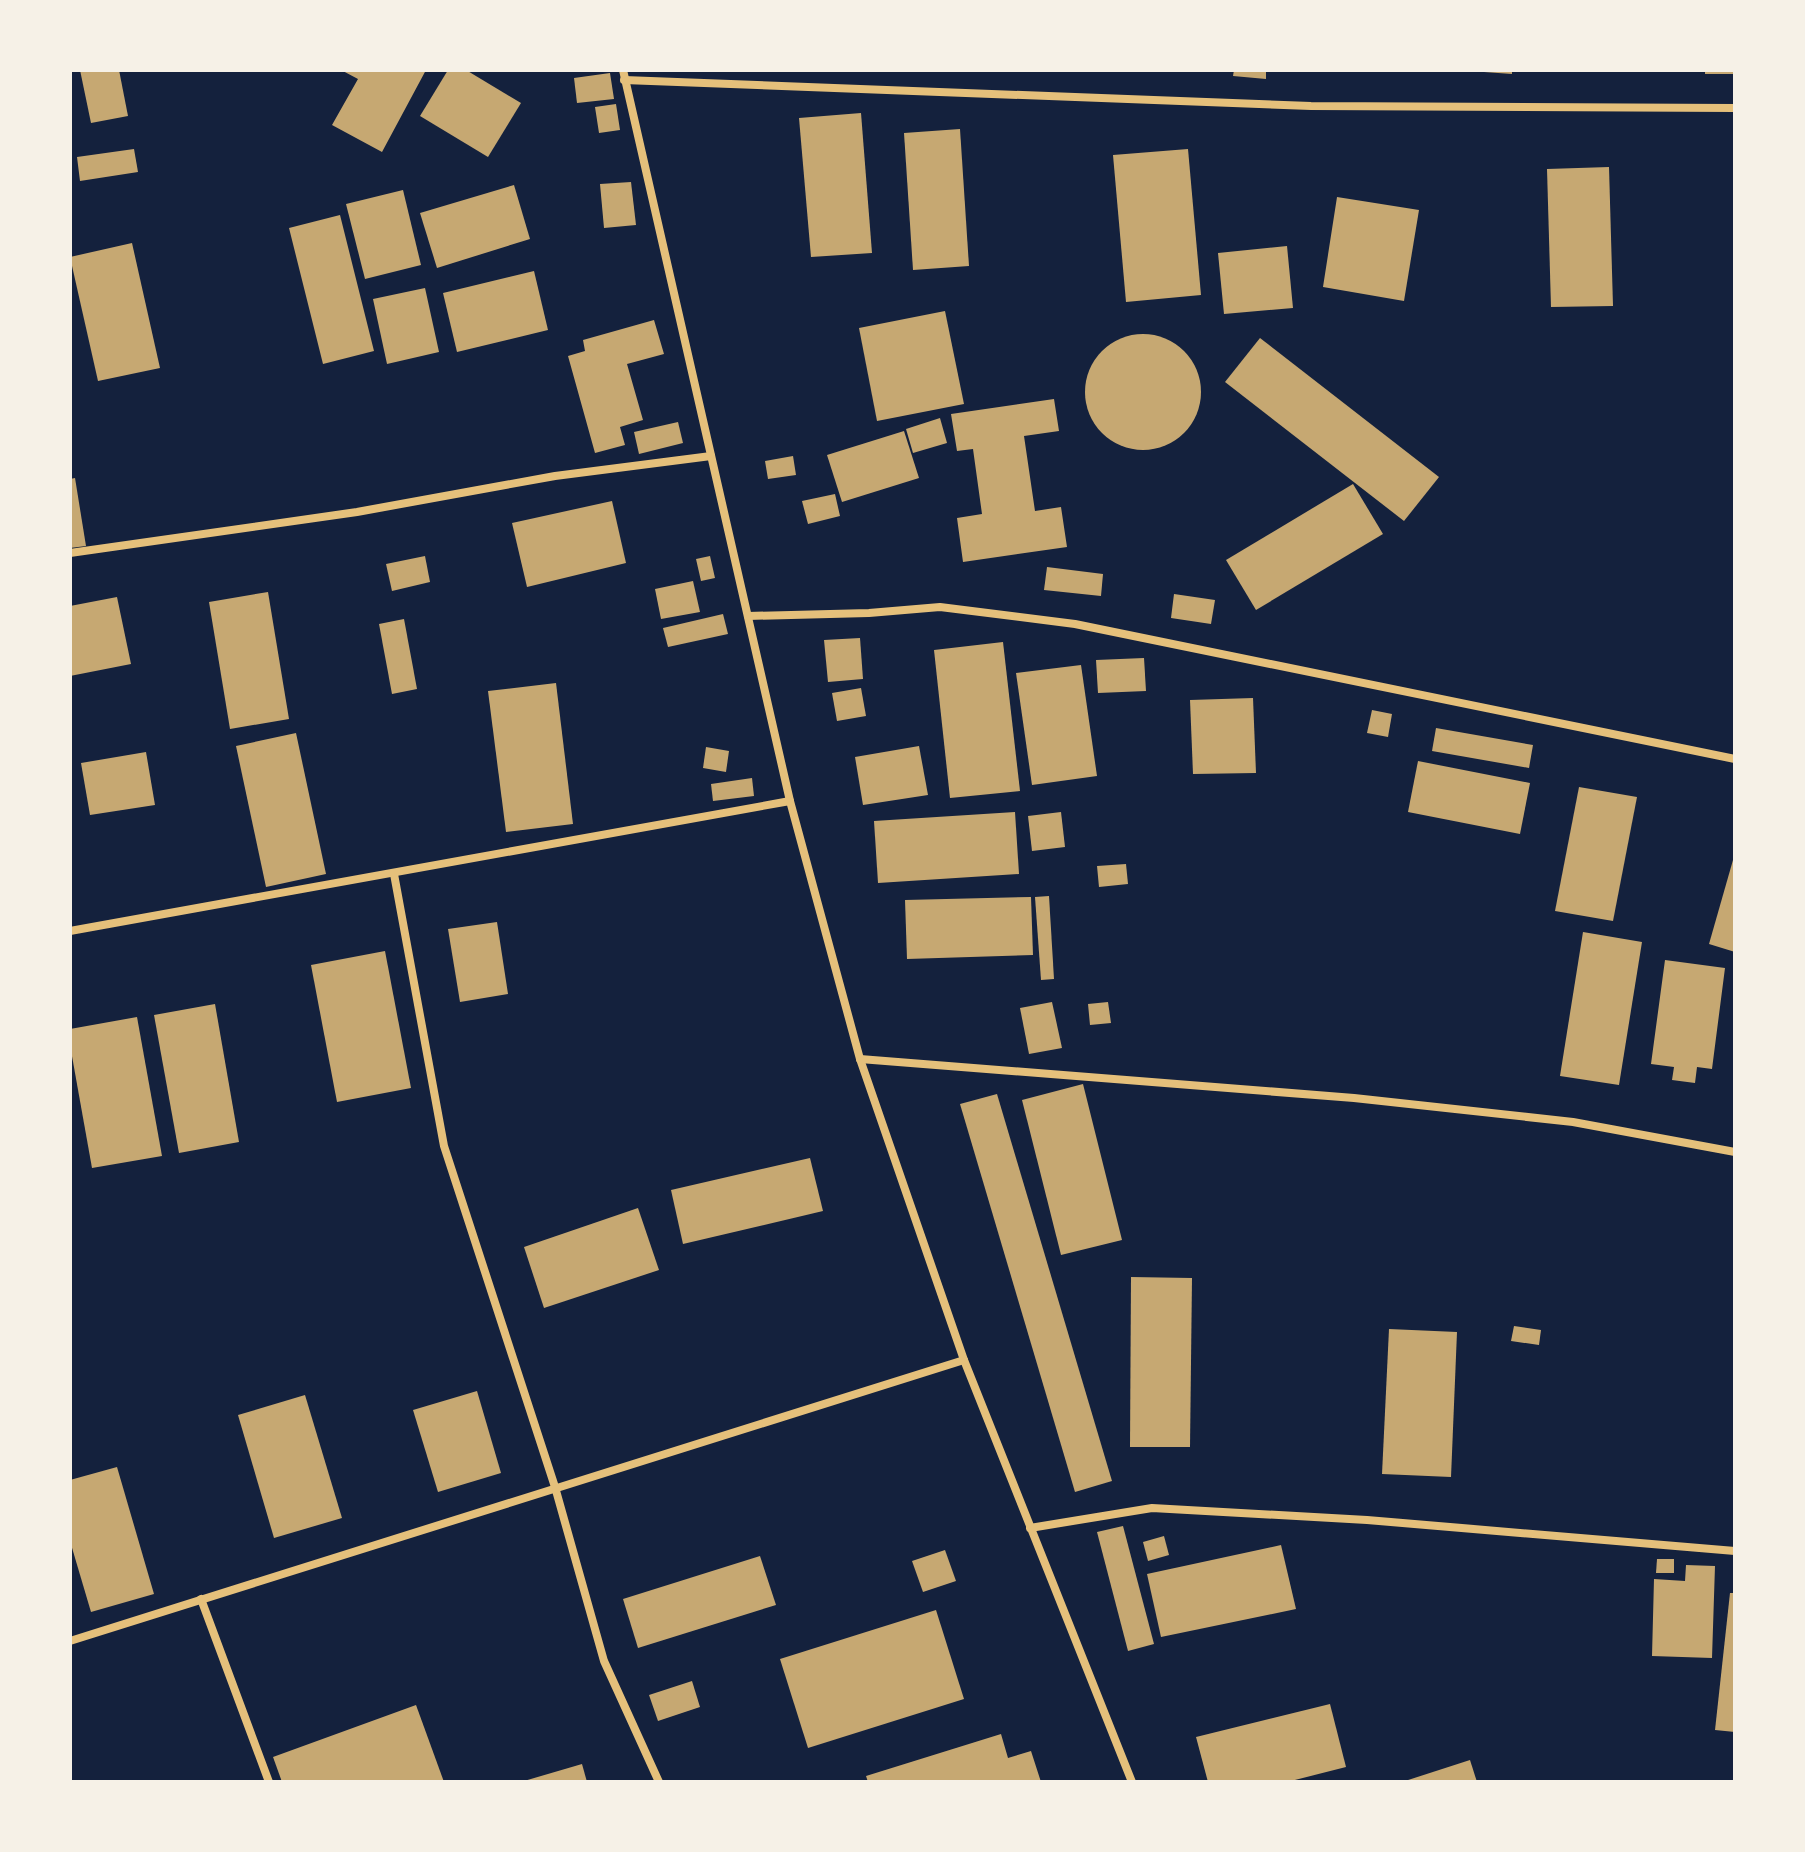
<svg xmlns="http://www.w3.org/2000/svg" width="1805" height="1852" viewBox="0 0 1805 1852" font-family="'Open Sans',sans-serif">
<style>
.building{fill:#c6a872}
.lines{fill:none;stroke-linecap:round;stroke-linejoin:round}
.minor{stroke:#e5c07b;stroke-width:8}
</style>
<rect width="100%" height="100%" fill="#14213d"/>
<g class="building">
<path d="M 80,70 L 119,70 L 128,116 L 91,123 Z"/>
<path d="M 341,70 L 426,70 L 382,152 L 332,125 L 358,79 Z"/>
<path d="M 448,70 L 466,70 L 521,103 L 488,157 L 420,116 Z"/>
<path d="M 1234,70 L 1266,70 L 1266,79 L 1233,76 Z"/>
<path d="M 1484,70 L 1512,70 L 1512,74 L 1484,72 Z"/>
<rect x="1705" y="70" width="30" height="4"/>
<path d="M 610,73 L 614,99 L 577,103 L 574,78 Z"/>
<path d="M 616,104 L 620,130 L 599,133 L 595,107 Z"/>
<path d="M 861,113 L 872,253 L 811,257 L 799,118 Z"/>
<path d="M 960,129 L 969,266 L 913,270 L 904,133 Z"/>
<path d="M 134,149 L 138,172 L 80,181 L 77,157 Z"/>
<path d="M 1188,149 L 1201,295 L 1126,302 L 1113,155 Z"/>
<path d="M 1609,167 L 1613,306 L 1551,307 L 1547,169 Z"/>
<path d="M 631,182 L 636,225 L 604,228 L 600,184 Z"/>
<path d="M 514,185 L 530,239 L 437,268 L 420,213 Z"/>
<path d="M 403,190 L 421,265 L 365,279 L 346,204 Z"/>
<path d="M 1337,197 L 1419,210 L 1404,301 L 1323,287 Z"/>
<path d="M 340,215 L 374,351 L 323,364 L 289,228 Z"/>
<path d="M 132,243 L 160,368 L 98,381 L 70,257 Z"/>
<path d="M 1287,246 L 1293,308 L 1224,314 L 1218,253 Z"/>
<path d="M 534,271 L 548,330 L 457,352 L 443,293 Z"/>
<path d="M 425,288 L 439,352 L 387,364 L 373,299 Z"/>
<path d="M 945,311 L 964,404 L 877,421 L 859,328 Z"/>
<path d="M 654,320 L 664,354 L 627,364 L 643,420 L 620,427 L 625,445 L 595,453 L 568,356 L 585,351 L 583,340 Z"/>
<circle cx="1143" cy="392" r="58"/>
<path d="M 1260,338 L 1439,477 L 1404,521 L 1225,382 Z"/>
<path d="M 1054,399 L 1059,431 L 1024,436 L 1035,511 L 1061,507 L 1067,547 L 963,562 L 957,518 L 982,514 L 973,449 L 957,451 L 951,414 Z"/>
<path d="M 940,418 L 947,443 L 913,453 L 906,429 Z"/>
<path d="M 678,422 L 683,443 L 639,454 L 634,432 Z"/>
<path d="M 904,431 L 919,478 L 842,502 L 827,455 Z"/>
<path d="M 793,456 L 796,475 L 768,479 L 765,461 Z"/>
<path d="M 75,478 L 86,546 L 70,548 L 70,479 Z"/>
<path d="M 1353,484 L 1383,534 L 1256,610 L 1226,560 Z"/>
<path d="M 835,494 L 840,516 L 808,524 L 802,501 Z"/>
<path d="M 612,501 L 626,563 L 527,587 L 512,523 Z"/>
<path d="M 425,556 L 430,582 L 392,591 L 386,564 Z"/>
<path d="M 710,556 L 715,578 L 701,581 L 696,559 Z"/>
<path d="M 1047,567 L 1103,574 L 1101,596 L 1044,590 Z"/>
<path d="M 693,581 L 700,612 L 661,619 L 655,589 Z"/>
<path d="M 268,592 L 289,719 L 230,729 L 209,602 Z"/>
<path d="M 1174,594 L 1215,600 L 1211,624 L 1171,618 Z"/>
<path d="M 117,597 L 131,664 L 70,676 L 70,606 Z"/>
<path d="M 723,614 L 728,634 L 668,647 L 663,628 Z"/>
<path d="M 404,619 L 417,689 L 392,694 L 379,624 Z"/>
<path d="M 860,638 L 863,679 L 828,682 L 824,640 Z"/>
<path d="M 1003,642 L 1020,791 L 950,798 L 934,650 Z"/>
<path d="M 1144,658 L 1146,691 L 1098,693 L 1096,660 Z"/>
<path d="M 1081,665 L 1097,776 L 1032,785 L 1016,673 Z"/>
<path d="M 556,683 L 573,824 L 506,832 L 488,691 Z"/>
<path d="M 861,688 L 866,716 L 837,721 L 832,693 Z"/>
<path d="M 1253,698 L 1256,773 L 1193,774 L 1190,700 Z"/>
<path d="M 1372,710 L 1392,714 L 1388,737 L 1367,733 Z"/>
<path d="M 1436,728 L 1533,745 L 1529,768 L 1432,751 Z"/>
<path d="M 296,733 L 326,874 L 266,887 L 236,746 Z"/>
<path d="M 919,746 L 928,795 L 863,805 L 855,757 Z"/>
<path d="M 706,747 L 729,751 L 726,772 L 703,768 Z"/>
<path d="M 146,752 L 155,805 L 90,815 L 81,763 Z"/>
<path d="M 1418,761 L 1530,783 L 1520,834 L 1408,812 Z"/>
<path d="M 752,778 L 754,796 L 713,801 L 711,784 Z"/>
<path d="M 1579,787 L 1637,797 L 1613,921 L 1555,911 Z"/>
<path d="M 1015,812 L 1019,874 L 878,883 L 874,821 Z"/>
<path d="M 1061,812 L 1065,847 L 1032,851 L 1028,816 Z"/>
<path d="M 1735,853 L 1735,952 L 1709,944 Z"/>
<path d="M 1126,864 L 1128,884 L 1099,887 L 1097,866 Z"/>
<path d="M 1049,896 L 1054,979 L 1041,980 L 1035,897 Z"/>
<path d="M 1031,897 L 1033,955 L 907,959 L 905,900 Z"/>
<path d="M 497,922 L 508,994 L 460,1002 L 448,929 Z"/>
<path d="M 1583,932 L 1642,942 L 1619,1085 L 1560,1076 Z"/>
<path d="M 385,951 L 411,1088 L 337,1102 L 311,965 Z"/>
<path d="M 1665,960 L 1725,968 L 1712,1069 L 1697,1067 L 1695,1083 L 1672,1080 L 1674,1067 L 1651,1064 Z"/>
<path d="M 1052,1002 L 1062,1048 L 1029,1054 L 1020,1008 Z"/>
<path d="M 1108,1002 L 1111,1023 L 1090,1025 L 1088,1004 Z"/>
<path d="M 215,1004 L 239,1142 L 179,1153 L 154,1015 Z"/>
<path d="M 137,1017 L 162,1156 L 92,1168 L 70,1045 L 70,1029 Z"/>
<path d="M 1083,1084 L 1122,1240 L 1061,1255 L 1022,1100 Z"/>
<path d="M 997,1094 L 1112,1481 L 1075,1492 L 960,1104 Z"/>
<path d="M 810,1158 L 823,1211 L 683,1244 L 671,1190 Z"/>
<path d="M 638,1208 L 659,1270 L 544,1308 L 524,1247 Z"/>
<path d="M 1131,1277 L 1192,1278 L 1190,1447 L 1130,1447 Z"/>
<path d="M 1514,1326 L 1541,1330 L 1539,1345 L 1511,1341 Z"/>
<path d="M 1389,1329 L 1457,1332 L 1451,1477 L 1382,1474 Z"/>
<path d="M 477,1391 L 501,1473 L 438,1492 L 413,1410 Z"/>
<path d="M 305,1395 L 342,1518 L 274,1538 L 238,1415 Z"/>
<path d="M 117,1467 L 154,1594 L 91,1612 L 70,1541 L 70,1480 Z"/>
<path d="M 1123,1526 L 1154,1644 L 1128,1651 L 1097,1532 Z"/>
<path d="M 1164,1536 L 1169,1555 L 1148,1561 L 1143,1542 Z"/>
<path d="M 1281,1545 L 1296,1609 L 1161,1637 L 1147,1574 Z"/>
<path d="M 945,1550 L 956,1581 L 923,1592 L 912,1561 Z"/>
<path d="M 760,1556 L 776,1605 L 638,1648 L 623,1599 Z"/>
<path d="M 1657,1559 L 1674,1559 L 1674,1573 L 1656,1573 Z"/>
<path d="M 1686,1565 L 1715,1566 L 1712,1658 L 1652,1656 L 1654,1579 L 1685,1581 Z"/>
<path d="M 1730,1593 L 1735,1593 L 1735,1732 L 1715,1730 Z"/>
<path d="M 936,1610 L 964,1699 L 808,1748 L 780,1659 Z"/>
<path d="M 692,1681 L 700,1707 L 658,1721 L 649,1695 Z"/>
<path d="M 1330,1704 L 1346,1767 L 1287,1782 L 1208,1782 L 1196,1737 Z"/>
<path d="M 416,1705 L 444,1782 L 282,1782 L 273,1757 Z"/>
<path d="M 1001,1734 L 1008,1758 L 1031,1751 L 1041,1782 L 868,1782 L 866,1776 Z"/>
<path d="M 1470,1760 L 1477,1782 L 1405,1782 L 1405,1781 Z"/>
<path d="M 582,1764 L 587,1782 L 525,1782 L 524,1781 Z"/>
</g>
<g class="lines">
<g class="minor">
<path d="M 623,70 L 790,801 L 860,1059 L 964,1360 L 1132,1782"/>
<path d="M 624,80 L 1311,106 L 1735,108"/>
<path d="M 70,553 L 357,512 L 555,476 L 711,456"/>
<path d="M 748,616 L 869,613 L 940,607 L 1075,624 L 1735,759"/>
<path d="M 394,874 L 444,1146 L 555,1487 L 604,1661 L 659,1782"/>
<path d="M 70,931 L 790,801"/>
<path d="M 860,1059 L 1354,1098 L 1573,1122 L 1735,1152"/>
<path d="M 1030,1528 L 1152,1508 L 1367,1520 L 1735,1551"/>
<path d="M 201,1599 L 269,1782"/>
<path d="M 70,1641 L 964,1360"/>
</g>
</g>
<rect width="1805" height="1852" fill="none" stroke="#f6f1e7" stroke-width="144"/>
</svg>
